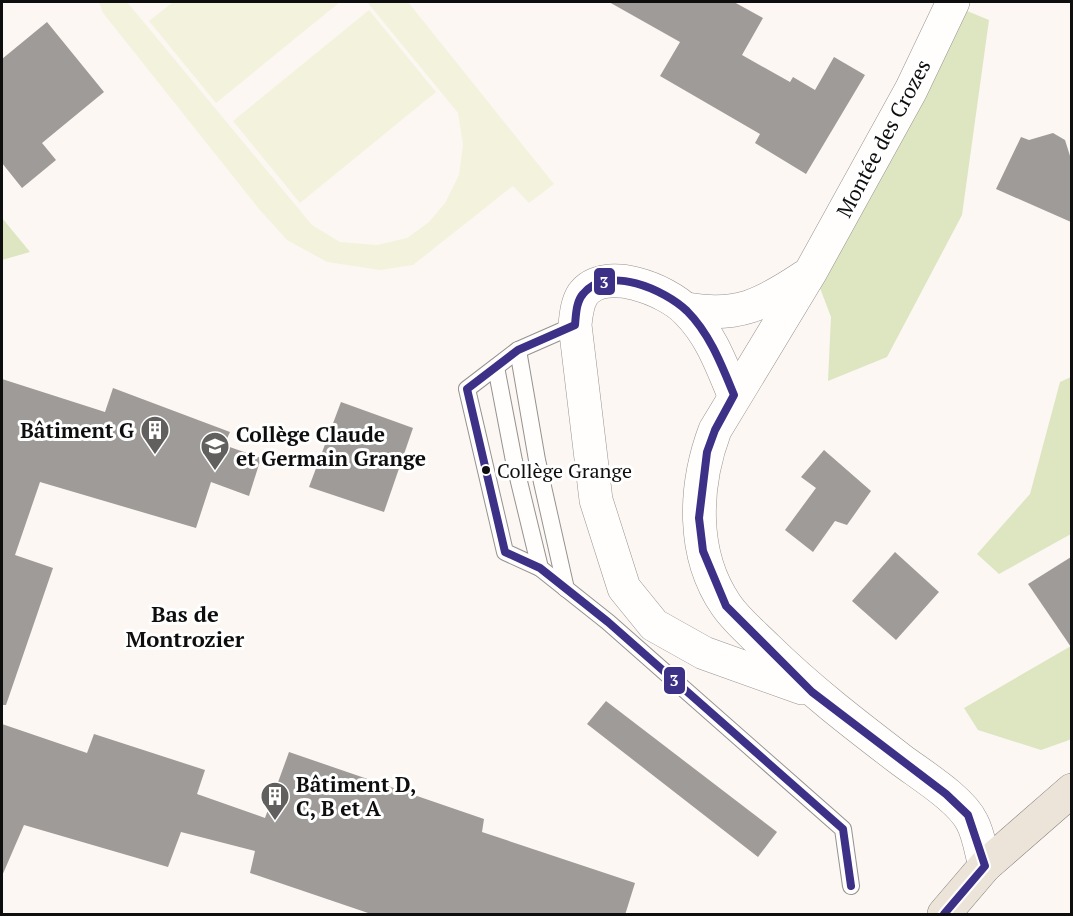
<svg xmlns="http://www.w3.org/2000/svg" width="1073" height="916" viewBox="0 0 1073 916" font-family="'PT Serif',serif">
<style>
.forest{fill:#dde6c1}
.pitch{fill:#f3f3dd}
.building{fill:#9f9b98}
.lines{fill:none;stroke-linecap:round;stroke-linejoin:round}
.service-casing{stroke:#959391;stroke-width:18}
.minor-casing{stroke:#959391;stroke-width:34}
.primary-casing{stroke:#82807e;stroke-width:34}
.service{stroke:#fffefd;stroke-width:16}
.minor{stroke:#fffefd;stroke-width:33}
.primary{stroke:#ece3d9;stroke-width:33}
.bus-1-casing{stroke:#fff;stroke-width:12}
.bus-1{stroke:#3c3187;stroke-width:8}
.bus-dot{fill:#0e0e0e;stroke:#fff;stroke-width:2}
.labels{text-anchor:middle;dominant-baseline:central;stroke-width:6;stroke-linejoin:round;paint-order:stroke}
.bus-label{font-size:20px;fill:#0e0e0e;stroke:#fff;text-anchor:start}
.street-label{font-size:21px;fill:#0e0e0e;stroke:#fff}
.poi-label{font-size:21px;font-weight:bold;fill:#0e0e0e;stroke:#fff;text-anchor:start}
.neighbourhood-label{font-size:22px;font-weight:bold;fill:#0e0e0e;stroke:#fff}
.line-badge{stroke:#fff;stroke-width:2}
.badge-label{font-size:16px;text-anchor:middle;font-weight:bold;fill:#fff}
</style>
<rect width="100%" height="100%" fill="#fcf7f2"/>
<g class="forest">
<path d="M 967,11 L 989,20 L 962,215 L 887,357 L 828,381 L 831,317 L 820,288 Z"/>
<path d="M 2,218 L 30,252 L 2,260 Z"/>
<path d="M 1071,377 L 1071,534 L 999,574 L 977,554 L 1030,494 L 1060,382 Z"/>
<path d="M 1071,646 L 1072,739 L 1041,750 L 978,730 L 964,708 Z"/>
</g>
<g class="pitch">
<path d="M 99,2 L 127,2 L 312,225 L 340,242 L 377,245 L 407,238 L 429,222 L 445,203 L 459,175 L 463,145 L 458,113 L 367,2 L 408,2 L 554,184 L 529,203 L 513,186 L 413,265 L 380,270 L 327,262 L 287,240 L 259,209 L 103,13 Z"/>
<path d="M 173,2 L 340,2 L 216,103 L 149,21 Z"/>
<path d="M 369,10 L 436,92 L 300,203 L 233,121 Z"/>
</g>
<g class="building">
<path d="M 609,2 L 734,2 L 763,18 L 742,55 L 790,82 L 793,77 L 815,90 L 834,57 L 865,75 L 806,174 L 755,143 L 760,134 L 660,76 L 680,42 Z"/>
<path d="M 47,22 L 104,92 L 42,143 L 56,160 L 22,188 L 2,163 L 2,59 Z"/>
<path d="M 1053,133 L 1065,140 L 1071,159 L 1071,222 L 996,189 L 1021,137 L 1029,140 Z"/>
<path d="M 2,379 L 105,412 L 113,388 L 230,432 L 224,445 L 261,458 L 249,496 L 211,482 L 196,528 L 40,482 L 15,555 L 53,568 L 6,705 L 2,705 Z"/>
<path d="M 341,402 L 413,428 L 384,512 L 309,487 Z"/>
<path d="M 824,450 L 871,491 L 847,525 L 835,521 L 813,552 L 785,530 L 816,488 L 801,477 Z"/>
<path d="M 895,552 L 939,592 L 896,640 L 852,601 Z"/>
<path d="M 1071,557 L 1071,647 L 1028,584 Z"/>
<path d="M 606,701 L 777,832 L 758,857 L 587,724 Z"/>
<path d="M 2,724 L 87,753 L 94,734 L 205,770 L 197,794 L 265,818 L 289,752 L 484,819 L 482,832 L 635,883 L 625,915 L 374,915 L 250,873 L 255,851 L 181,832 L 168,867 L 24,825 L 2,876 Z"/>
</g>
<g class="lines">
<g class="service-casing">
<g id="service">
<path d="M 575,325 L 518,350 L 467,389 L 505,552 L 540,568 L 608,622 L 843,829 L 851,886"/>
<path d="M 518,350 L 537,460 L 566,589"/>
<path d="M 496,367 L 514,461 L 540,568"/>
</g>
</g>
<g class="minor-casing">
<g id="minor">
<path d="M 953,2 L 911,90 L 810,273 L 715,430 C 694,486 691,554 726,605 C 737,621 754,635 767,648 C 810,690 853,723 900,759 C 921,775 961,799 972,822 C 979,835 981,852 985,866"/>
<path d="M 686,309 C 737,318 762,305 804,277"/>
<path d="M 734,395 C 721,364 711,335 687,311 C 667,290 605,265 583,294 C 577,303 576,315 575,325 L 596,500 L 624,588 L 654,625 L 704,653 L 802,688"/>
</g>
</g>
<g class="primary-casing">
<path id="primary" d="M 944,914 L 985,866 L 1072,790"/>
</g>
<use href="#service" class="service"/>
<use href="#minor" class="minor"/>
<use href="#primary" class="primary"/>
<g class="bus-1-casing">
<path id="bus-1" d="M 851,886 L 843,829 L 608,622 L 540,568 L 505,552 L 467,389 L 518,350 L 575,325 C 576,315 576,302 583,294 C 608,264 665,290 687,311 C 710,334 722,366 734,395 L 715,430 L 707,452 L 699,518 L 703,551 L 726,606 L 812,692 L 946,794 L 968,815 L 985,866 L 944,914"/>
</g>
<use href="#bus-1" class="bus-1"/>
</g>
<defs>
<g id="building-pin" transform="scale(1.5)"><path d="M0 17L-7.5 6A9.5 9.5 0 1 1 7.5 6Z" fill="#61605e" stroke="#fff"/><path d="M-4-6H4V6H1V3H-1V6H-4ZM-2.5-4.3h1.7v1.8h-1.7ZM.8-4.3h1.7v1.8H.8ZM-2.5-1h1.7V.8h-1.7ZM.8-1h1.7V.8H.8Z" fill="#fff"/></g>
<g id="school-pin" transform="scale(1.5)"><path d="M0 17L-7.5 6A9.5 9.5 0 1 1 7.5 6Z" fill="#61605e" stroke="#fff"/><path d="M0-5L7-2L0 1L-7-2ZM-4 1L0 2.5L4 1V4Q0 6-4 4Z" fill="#fff"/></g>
</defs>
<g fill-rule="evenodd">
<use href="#building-pin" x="155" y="430"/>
<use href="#school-pin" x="215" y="446"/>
<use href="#building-pin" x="275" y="796"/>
</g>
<circle class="bus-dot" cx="486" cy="470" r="5"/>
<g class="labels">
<g class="bus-label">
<text x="497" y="470">Collège Grange</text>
</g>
<g class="street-label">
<text transform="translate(883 138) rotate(-62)">Montée des Crozes</text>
</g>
<g class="poi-label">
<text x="134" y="430" text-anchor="end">Bâtiment G</text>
<text x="236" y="434">Collège Claude<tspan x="236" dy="24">et Germain Grange</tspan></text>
<text x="296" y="784">Bâtiment D,<tspan x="296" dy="24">C, B et A</tspan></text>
</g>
<g class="neighbourhood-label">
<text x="185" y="613">Bas de<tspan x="185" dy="25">Montrozier</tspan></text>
</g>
</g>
<g class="line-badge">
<rect x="593" y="267" width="23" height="29" rx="6" fill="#3c3187"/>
<rect x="663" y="666" width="23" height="29" rx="6" fill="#3c3187"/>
</g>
<g class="badge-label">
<text x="604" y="288">3</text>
<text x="674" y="686">3</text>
</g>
<rect width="1073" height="916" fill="none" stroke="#0e0e0e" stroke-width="6"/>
</svg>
